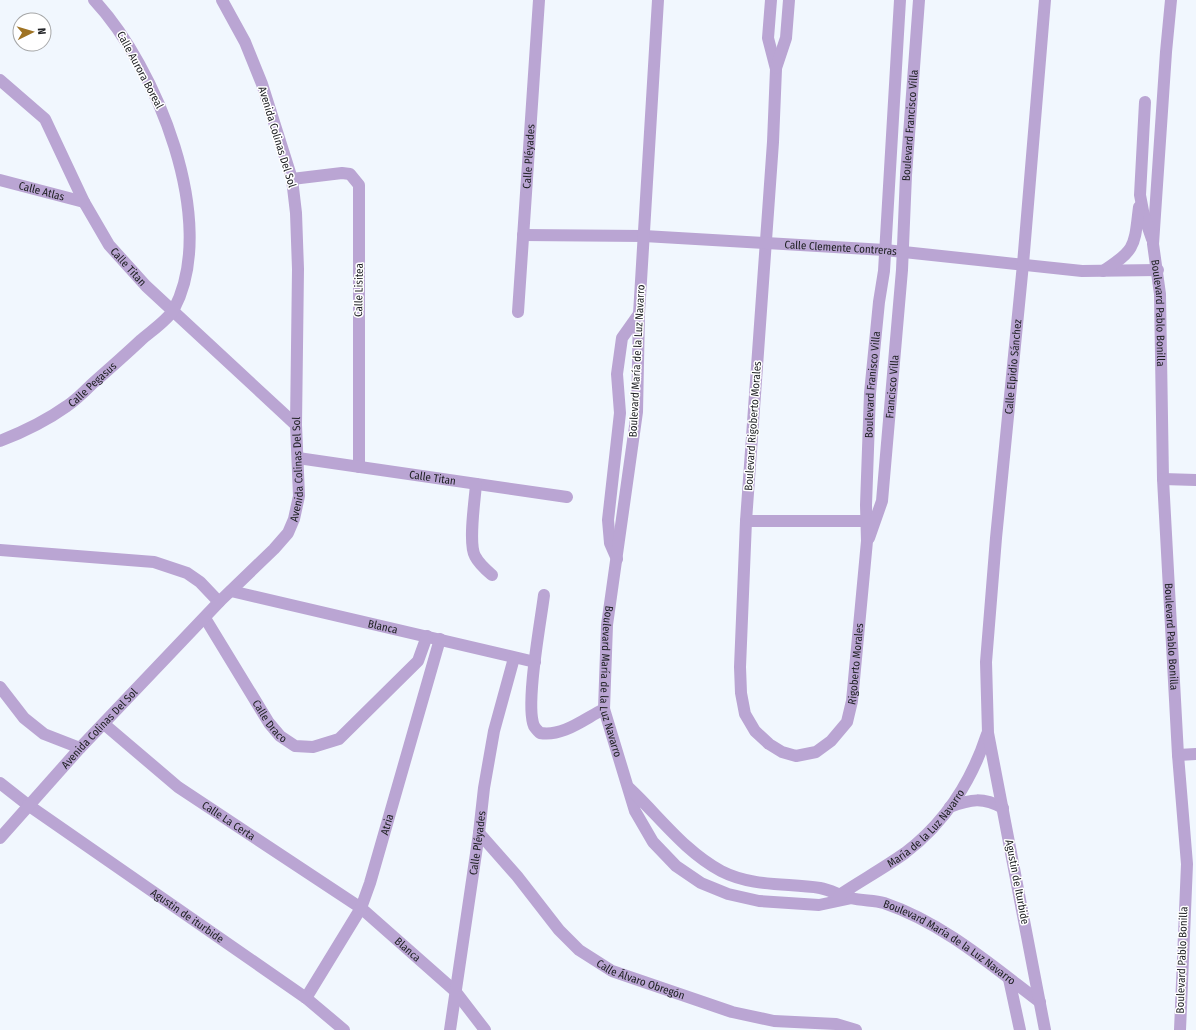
<svg xmlns="http://www.w3.org/2000/svg" width="1196" height="1030" viewBox="0 0 1196 1030" font-family="'Fira Sans Condensed',sans-serif">
<style>
.lines{fill:none;stroke-linecap:round;stroke-linejoin:round}
.minor{stroke:#baa5d3;stroke-width:12}
.tertiary{stroke:#baa5d3;stroke-width:12}
.labels{text-anchor:middle;dominant-baseline:central;stroke-width:3;stroke-linejoin:round;paint-order:stroke}
.street-label{font-size:11px;fill:#202225;stroke:#fff}
</style>
<rect width="100%" height="100%" fill="#f1f7fe"/>
<g class="lines">
<g class="minor">
<path id="s1" d="M 771,0 L 768,38 L 776,69 L 773,142 L 746,521 L 740,667 L 741,693 L 745,714 L 755,731 L 769,744 L 782,752 L 796,756 L 816,752 L 831,741 L 847,722 L 852,701 L 867,541 L 866,505 L 870,393 L 879,302 L 884,271 L 900,0"/>
<path id="s2" d="M 1171,0 L 1166,52 L 1153,244 L 1160,294 L 1163,479 L 1178,755 L 1187,864 L 1180,1030"/>
<path d="M 776,68 L 786,38 L 789,0"/>
<path id="s3" d="M 0,80 L 45,119 L 84,202 L 109,245 L 146,286 L 296,425"/>
<path d="M 1145,102 L 1140,195 L 1144,216 L 1152,239"/>
<path d="M 292,179 L 342,173 L 350,174 L 359,185 L 359,467"/>
<path id="s4" d="M 0,180 L 84,202"/>
<path id="s5" d="M 523,235 L 644,236 L 885,250 L 1082,271 L 1158,270"/>
<path d="M 1103,271 C 1137,249 1134,246 1139,207"/>
<path id="s6" d="M 518,312 L 539,0"/>
<path id="s7" d="M 0,441 C 23,432 46,421 67,406 C 76,400 84,392 92,384 C 108,370 125,355 141,340 C 150,332 169,319 174,309 C 220,222 156,66 94,0"/>
<path id="s8" d="M 298,458 L 567,497"/>
<path d="M 1163,479 L 1196,480"/>
<path d="M 476,484 C 475,500 468,543 475,556 C 479,564 485,569 492,575"/>
<path d="M 746,521 L 874,521"/>
<path id="s9" d="M 869,538 L 882,501 L 902,270 L 906,175 L 919,0"/>
<path d="M 0,550 L 154,562 L 187,573 L 200,582 L 219,602"/>
<path d="M 617,559 L 610,543 L 608,520 L 620,413 L 617,374 L 622,338 L 639,314"/>
<path id="s10" d="M 231,591 L 535,662"/>
<path d="M 544,595 C 541,620 525,705 534,726 C 535,728 538,731 540,733 C 563,737 584,719 604,709"/>
<path id="s11" d="M 205,618 L 269,723 L 280,736 L 295,746 L 313,747 L 339,739 L 418,661 L 427,636"/>
<path d="M 0,687 L 24,718 L 44,734 L 80,748"/>
<path id="s12" d="M 104,724 L 178,787 L 361,908 L 455,991 L 485,1030"/>
<path d="M 1178,755 L 1196,754"/>
<path d="M 0,783 L 28,805"/>
<path id="s13" d="M 479,833 L 517,876 L 559,930 L 579,950 L 612,971 L 732,1012 L 774,1021 L 836,1024 L 856,1030"/>
<path d="M 1009,979 L 1020,1030"/>
<path id="s14" d="M 306,998 L 361,908 L 370,883 L 440,639"/>
<path id="s15" d="M 450,1030 L 479,833 L 484,788 L 494,731 L 514,658"/>
</g>
<g class="tertiary">
<path id="s16" d="M 658,0 L 639,314 L 637,412 L 607,625 L 604,709 L 635,811 L 653,842 L 676,866 L 701,883 L 728,894 L 759,901 L 819,905 L 852,898"/>
<path id="s17" d="M 629,788 C 660,817 684,851 721,871 C 752,887 787,883 820,888 C 831,890 841,896 851,898 C 862,901 874,900 884,903 C 943,923 991,965 1040,1002"/>
<path id="s18" d="M 28,805 L 306,998 L 344,1030"/>
<path d="M 950,807 C 971,799 983,797 1003,808"/>
<path id="s19" d="M 0,838 L 80,748 L 219,602 L 274,549 L 288,533 L 294,519 L 299,496 L 296,425 L 298,269 L 296,213 L 292,179 L 262,84 L 245,42 L 222,0"/>
<path id="s20" d="M 838,900 L 841,894 C 862,880 884,868 905,853 C 945,823 972,780 987,734"/>
<path id="s21" d="M 1045,1030 L 988,733 L 986,662 L 996,538 L 1023,264 L 1045,0"/>
</g>
</g>
<g class="labels">
<g class="street-label">
<text transform="translate(140 70) rotate(62)">Calle Aurora Boreal</text>
<text stroke="none"><textPath href="#s9" startOffset="416">Boulevard Francisco Villa</textPath></text>
<text transform="translate(277 137) rotate(73)">Avenida Colinas Del Sol</text>
<text stroke="none"><textPath href="#s6" startOffset="156">Calle Pléyades</textPath></text>
<text stroke="none"><textPath href="#s4" startOffset="43">Calle Atlas</textPath></text>
<text stroke="none"><textPath href="#s5" startOffset="318">Calle Clemente Contreras</textPath></text>
<text stroke="none"><textPath href="#s3" startOffset="230">Calle Titan</textPath></text>
<text transform="translate(359 290) rotate(-89)">Calle Lisitea</text>
<text stroke="none"><textPath href="#s2" startOffset="314">Boulevard Pablo Bonilla</textPath></text>
<text transform="translate(637 361) rotate(-87)">Boulevard María de la Luz Navarro</text>
<text stroke="none"><textPath href="#s21" startOffset="670">Calle Elpidio Sánchez</textPath></text>
<text stroke="none"><textPath href="#s7" startOffset="109">Calle Pegasus</textPath></text>
<text stroke="none"><textPath href="#s1" startOffset="1188">Boulevard Franisco Villa</textPath></text>
<text stroke="none"><textPath href="#s9" startOffset="154">Francisco Villa</textPath></text>
<text transform="translate(753 426) rotate(-86)">Boulevard Rigoberto Morales</text>
<text stroke="none"><textPath href="#s19" startOffset="485">Avenida Colinas Del Sol</textPath></text>
<text stroke="none"><textPath href="#s8" startOffset="136">Calle Titan</textPath></text>
<text stroke="none"><textPath href="#s10" startOffset="156">Blanca</textPath></text>
<text stroke="none"><textPath href="#s2" startOffset="638">Boulevard Pablo Bonilla</textPath></text>
<text stroke="none"><textPath href="#s1" startOffset="908">Rigoberto Morales</textPath></text>
<text stroke="none"><textPath href="#s16" startOffset="685">Boulevard María de la Luz Navarro</textPath></text>
<text stroke="none"><textPath href="#s11" startOffset="122">Calle Draco</textPath></text>
<text stroke="none"><textPath href="#s19" startOffset="148">Avenida Colinas Del Sol</textPath></text>
<text stroke="none"><textPath href="#s12" startOffset="158">Calle La Certa</textPath></text>
<text stroke="none"><textPath href="#s14" startOffset="193">Atria</textPath></text>
<text stroke="none"><textPath href="#s20" startOffset="115">María de la Luz Navarro</textPath></text>
<text stroke="none"><textPath href="#s15" startOffset="189">Calle Pléyades</textPath></text>
<text transform="translate(1017 882) rotate(79)">Agustin de Iturbide</text>
<text stroke="none"><textPath href="#s18" startOffset="194">Agustin de iturbide</textPath></text>
<text stroke="none"><textPath href="#s17" startOffset="368">Boulevard María de la Luz Navarro</textPath></text>
<text stroke="none"><textPath href="#s12" startOffset="379">Blanca</textPath></text>
<text transform="translate(1182 960) rotate(-88)">Boulevard Pablo Bonilla</text>
<text stroke="none"><textPath href="#s13" startOffset="223">Calle Álvaro Obregón</textPath></text>
</g>
</g>
<g transform="translate(32 32) rotate(85)"><circle r="19" fill="#ffffff" stroke="#a6a7a8"/>
<path d="M0-3L7 15L0 10L-7 15Z" fill="#9f7323"/>
<text y="-6" font-size="11" font-weight="bold" text-anchor="middle" fill="#202225">N</text>
</g>
</svg>
